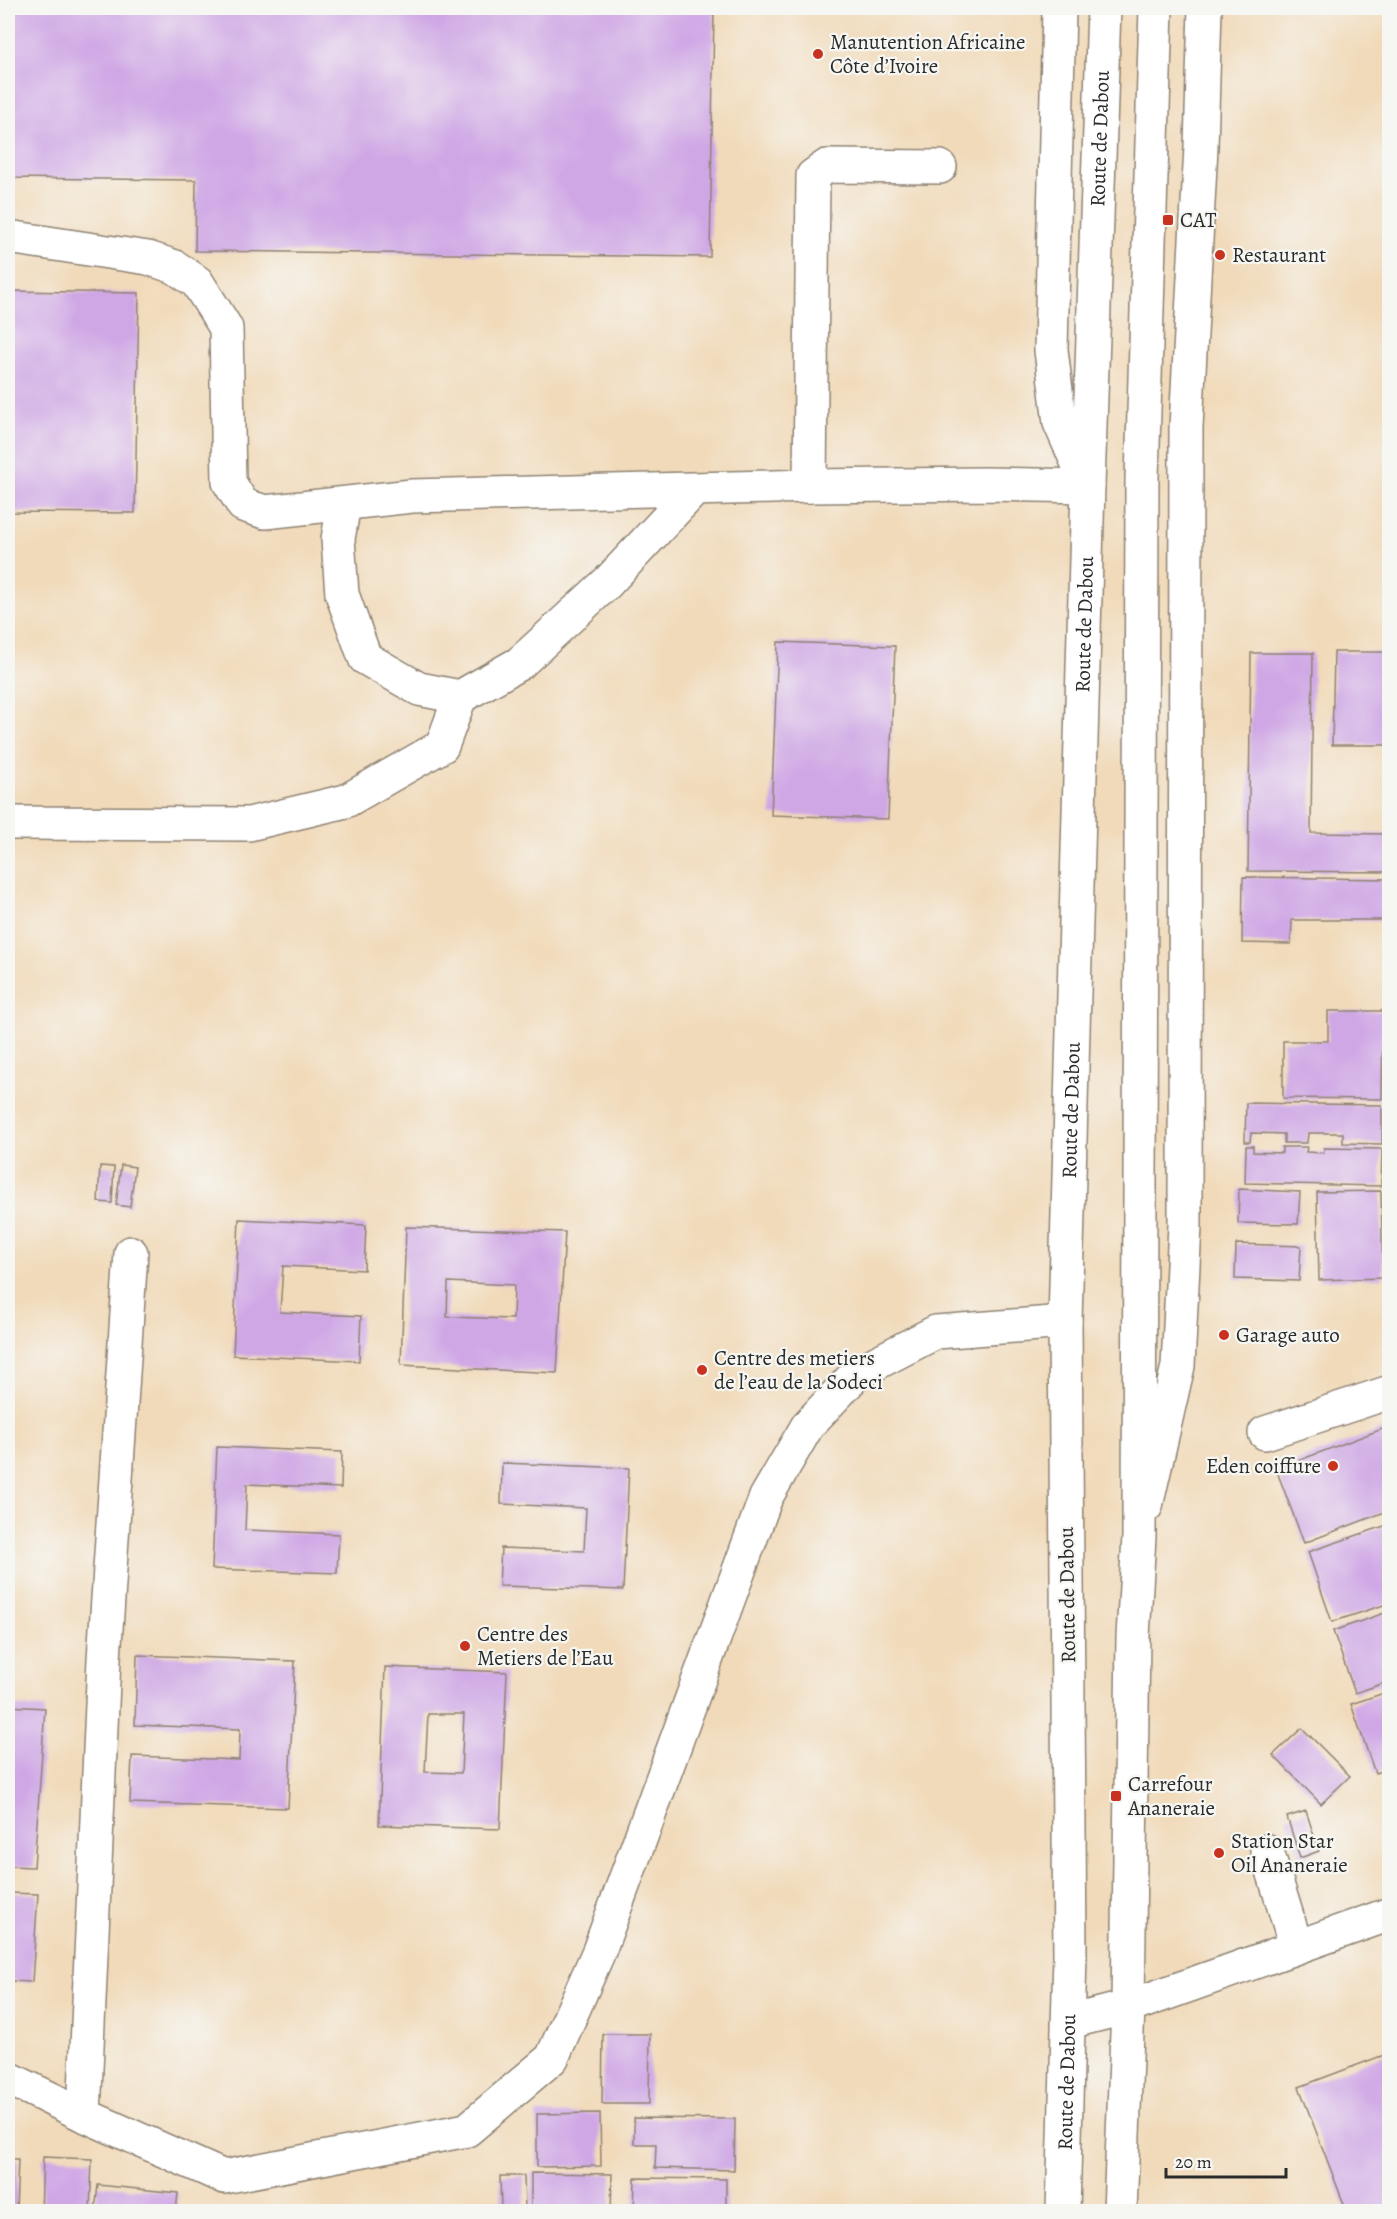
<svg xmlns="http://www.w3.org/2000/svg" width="1397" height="2219" viewBox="0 0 1397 2219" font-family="Alegreya,serif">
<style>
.building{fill:#cfa7e5;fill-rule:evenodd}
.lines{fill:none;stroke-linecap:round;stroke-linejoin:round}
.minor-casing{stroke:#8e8272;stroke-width:36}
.major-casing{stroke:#8e8272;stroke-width:36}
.minor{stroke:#fff;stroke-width:33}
.major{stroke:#fff;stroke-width:33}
.poi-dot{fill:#c8321e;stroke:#f6f6f2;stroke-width:2}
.labels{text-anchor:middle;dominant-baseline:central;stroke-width:4.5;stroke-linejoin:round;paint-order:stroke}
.poi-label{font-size:21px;fill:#2b2b2b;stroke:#f6f6f2;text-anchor:start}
.street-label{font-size:21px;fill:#2b2b2b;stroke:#f6f6f2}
</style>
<rect width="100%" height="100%" fill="#f6f6f2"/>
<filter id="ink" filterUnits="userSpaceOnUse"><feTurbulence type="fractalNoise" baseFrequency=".0167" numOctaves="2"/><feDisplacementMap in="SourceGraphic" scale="12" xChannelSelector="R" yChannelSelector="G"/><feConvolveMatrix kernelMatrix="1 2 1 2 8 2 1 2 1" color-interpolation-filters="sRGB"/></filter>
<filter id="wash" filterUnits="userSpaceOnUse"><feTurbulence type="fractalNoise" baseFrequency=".008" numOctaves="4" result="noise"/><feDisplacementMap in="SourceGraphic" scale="24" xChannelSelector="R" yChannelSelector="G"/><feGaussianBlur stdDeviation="1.35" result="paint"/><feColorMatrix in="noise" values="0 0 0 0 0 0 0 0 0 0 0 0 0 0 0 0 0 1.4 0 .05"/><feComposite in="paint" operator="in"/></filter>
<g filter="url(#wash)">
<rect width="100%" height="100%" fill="#f1daba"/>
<g id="blocks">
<g class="building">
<path d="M 8,8 L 714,8 L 710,257 L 195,251 L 196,180 L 8,178 Z"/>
<path d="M 8,291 L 139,293 L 135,513 L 8,512 Z"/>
<path d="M 778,642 L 895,646 L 888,819 L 771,815 Z"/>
<path d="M 1334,652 L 1390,652 L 1388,745 L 1332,745 Z"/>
<path d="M 1251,653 L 1313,653 L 1311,833 L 1390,834 L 1390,872 L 1248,871 Z"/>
<path d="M 1243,877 L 1386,879 L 1386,920 L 1292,920 L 1291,944 L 1242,943 Z"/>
<path d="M 1328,1011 L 1383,1011 L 1382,1099 L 1283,1098 L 1283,1041 L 1328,1041 Z"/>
<path d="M 1246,1103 L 1382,1105 L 1382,1144 L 1343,1143 L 1343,1133 L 1308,1133 L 1307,1143 L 1284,1143 L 1284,1134 L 1251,1133 L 1250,1142 L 1245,1142 Z"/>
<path d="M 1246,1146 L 1253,1146 L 1253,1152 L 1282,1153 L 1282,1147 L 1307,1147 L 1306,1152 L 1324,1153 L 1324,1148 L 1382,1149 L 1381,1186 L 1245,1183 Z"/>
<path d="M 121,1165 L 135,1167 L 130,1207 L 116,1205 Z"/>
<path d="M 100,1166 L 114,1167 L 112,1203 L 98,1202 Z"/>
<path d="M 1239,1189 L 1300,1192 L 1298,1224 L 1238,1223 Z"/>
<path d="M 1381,1191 L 1383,1278 L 1319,1280 L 1317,1192 Z"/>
<path d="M 239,1219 L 366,1225 L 364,1270 L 283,1266 L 280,1312 L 361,1316 L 359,1361 L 233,1355 Z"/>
<path d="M 406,1227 L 565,1232 L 557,1373 L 401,1365 ZM 448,1282 L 514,1285 L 513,1319 L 447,1317 Z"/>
<path d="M 1236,1244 L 1301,1246 L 1299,1281 L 1235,1279 Z"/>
<path d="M 1390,1426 L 1390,1510 L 1304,1543 L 1276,1469 Z"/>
<path d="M 217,1447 L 342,1452 L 341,1488 L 247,1484 L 245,1530 L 339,1534 L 337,1573 L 212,1569 Z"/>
<path d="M 502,1463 L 629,1468 L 623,1590 L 499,1586 L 501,1548 L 584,1551 L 586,1508 L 501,1504 Z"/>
<path d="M 1390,1524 L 1390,1603 L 1332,1622 L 1308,1552 Z"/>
<path d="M 1390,1611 L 1390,1681 L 1355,1693 L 1333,1631 Z"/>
<path d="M 137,1655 L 295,1661 L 288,1808 L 130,1803 L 132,1756 L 239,1760 L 240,1729 L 135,1725 Z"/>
<path d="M 385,1667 L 507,1672 L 500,1829 L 379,1825 ZM 428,1714 L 464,1714 L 461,1773 L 425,1772 Z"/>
<path d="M 1390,1691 L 1390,1768 L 1375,1773 L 1351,1704 Z"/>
<path d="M 8,1706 L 45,1708 L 34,1867 L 8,1866 Z"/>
<path d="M 1302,1728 L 1350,1776 L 1321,1804 L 1273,1755 Z"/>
<path d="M 1306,1811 L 1319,1851 L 1300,1858 L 1287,1817 Z"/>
<path d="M 8,1893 L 38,1894 L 32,1982 L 8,1981 Z"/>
<path d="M 603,2034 L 650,2034 L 649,2104 L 602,2104 Z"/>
<path d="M 1389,2053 L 1390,2212 L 1347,2212 L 1299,2087 Z"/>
<path d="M 600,2113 L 601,2166 L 537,2167 L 537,2114 Z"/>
<path d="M 634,2118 L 735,2119 L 734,2170 L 655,2168 L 656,2144 L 634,2144 Z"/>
<path d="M 43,2157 L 92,2159 L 90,2212 L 41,2212 Z"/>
<path d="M 8,2159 L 18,2159 L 16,2212 L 8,2212 Z"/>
<path d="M 531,2173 L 612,2174 L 611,2212 L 531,2212 Z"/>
<path d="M 500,2176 L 524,2176 L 525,2208 L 501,2209 Z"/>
<path d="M 635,2178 L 726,2179 L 726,2212 L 634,2212 Z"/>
<path d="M 98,2185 L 178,2193 L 176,2212 L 95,2212 Z"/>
</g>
</g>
</g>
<g filter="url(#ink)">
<use href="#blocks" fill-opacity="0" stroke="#8e8272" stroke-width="1.5"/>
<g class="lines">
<g class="minor-casing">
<g id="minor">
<path d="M 8,237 L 148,258 L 175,267 L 197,282 L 226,328 L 229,482 L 243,505 L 265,512 L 412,496 L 810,486 L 985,484 L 1088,486 L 1060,423 L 1051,350 L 1059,8"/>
<path d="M 810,486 L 813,176 L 827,166 L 940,167"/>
<path d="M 344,504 L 338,539 L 342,594 L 365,658 L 419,689 L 460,697 L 520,663 L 608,582 L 694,490"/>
<path d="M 8,823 L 249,824 L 346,801 L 442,746 L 460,697"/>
<path d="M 1265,1433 L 1390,1392"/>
<path d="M 1146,1506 L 1178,1366 L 1185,1226 L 1186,427 L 1201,147 L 1205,8"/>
<path d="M 1267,1851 L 1296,1946"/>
<path d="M 1069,2022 L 1128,2007 L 1390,1914"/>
<path d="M 8,2078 L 84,2115 L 224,2177 L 467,2130 L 552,2058 L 599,1951 L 766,1497 L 808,1425 L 857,1373 L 936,1332 L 1065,1322"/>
<path d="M 84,2115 L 104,1659 L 131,1253"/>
</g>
</g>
<g class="major-casing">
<g id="major">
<path id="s1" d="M 1063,2212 L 1070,1955 L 1065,1322 L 1088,486 L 1104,8"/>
<path d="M 1120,2212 L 1128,2007 L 1133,1636 L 1139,1537 L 1142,479 L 1156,8"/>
</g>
</g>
<use href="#minor" class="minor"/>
<use href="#major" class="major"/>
</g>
</g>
<g class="poi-dot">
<circle cx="818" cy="54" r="6"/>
<rect x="1162" y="214" width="12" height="12" rx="3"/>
<circle cx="1220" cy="255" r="6"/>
<circle cx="1224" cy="1335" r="6"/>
<circle cx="702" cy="1370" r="6"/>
<circle cx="1333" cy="1466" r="6"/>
<circle cx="465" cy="1646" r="6"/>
<rect x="1110" y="1790" width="12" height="12" rx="3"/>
<circle cx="1219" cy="1853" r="6"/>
</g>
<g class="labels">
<g class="poi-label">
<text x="830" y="42">Manutention Africaine<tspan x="830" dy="24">Côte d’Ivoire</tspan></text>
<text x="1180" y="220">CAT</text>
<text x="1232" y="255">Restaurant</text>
<text x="1236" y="1335">Garage auto</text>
<text x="714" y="1358">Centre des metiers<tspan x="714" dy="24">de l’eau de la Sodeci</tspan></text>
<text x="1321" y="1466" text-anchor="end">Eden coiffure</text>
<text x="477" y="1634">Centre des<tspan x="477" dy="24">Metiers de l’Eau</tspan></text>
<text x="1128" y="1784">Carrefour<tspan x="1128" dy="24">Ananeraie</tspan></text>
<text x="1231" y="1841">Station Star<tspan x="1231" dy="24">Oil Ananeraie</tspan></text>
</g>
<g class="street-label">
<text stroke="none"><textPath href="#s1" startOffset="2074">Route de Dabou</textPath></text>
<text stroke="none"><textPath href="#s1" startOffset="1588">Route de Dabou</textPath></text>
<text stroke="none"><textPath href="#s1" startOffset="1102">Route de Dabou</textPath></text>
<text transform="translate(1067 1595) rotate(-91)">Route de Dabou</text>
<text stroke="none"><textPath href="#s1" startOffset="130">Route de Dabou</textPath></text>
</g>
</g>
<rect width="1397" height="2219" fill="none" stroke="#f6f6f2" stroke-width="30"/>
<path d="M1166 2168v9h120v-9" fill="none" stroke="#2b2b2b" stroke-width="3"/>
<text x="1175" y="2168" font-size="18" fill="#2b2b2b" stroke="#f6f6f2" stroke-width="4.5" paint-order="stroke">20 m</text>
</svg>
